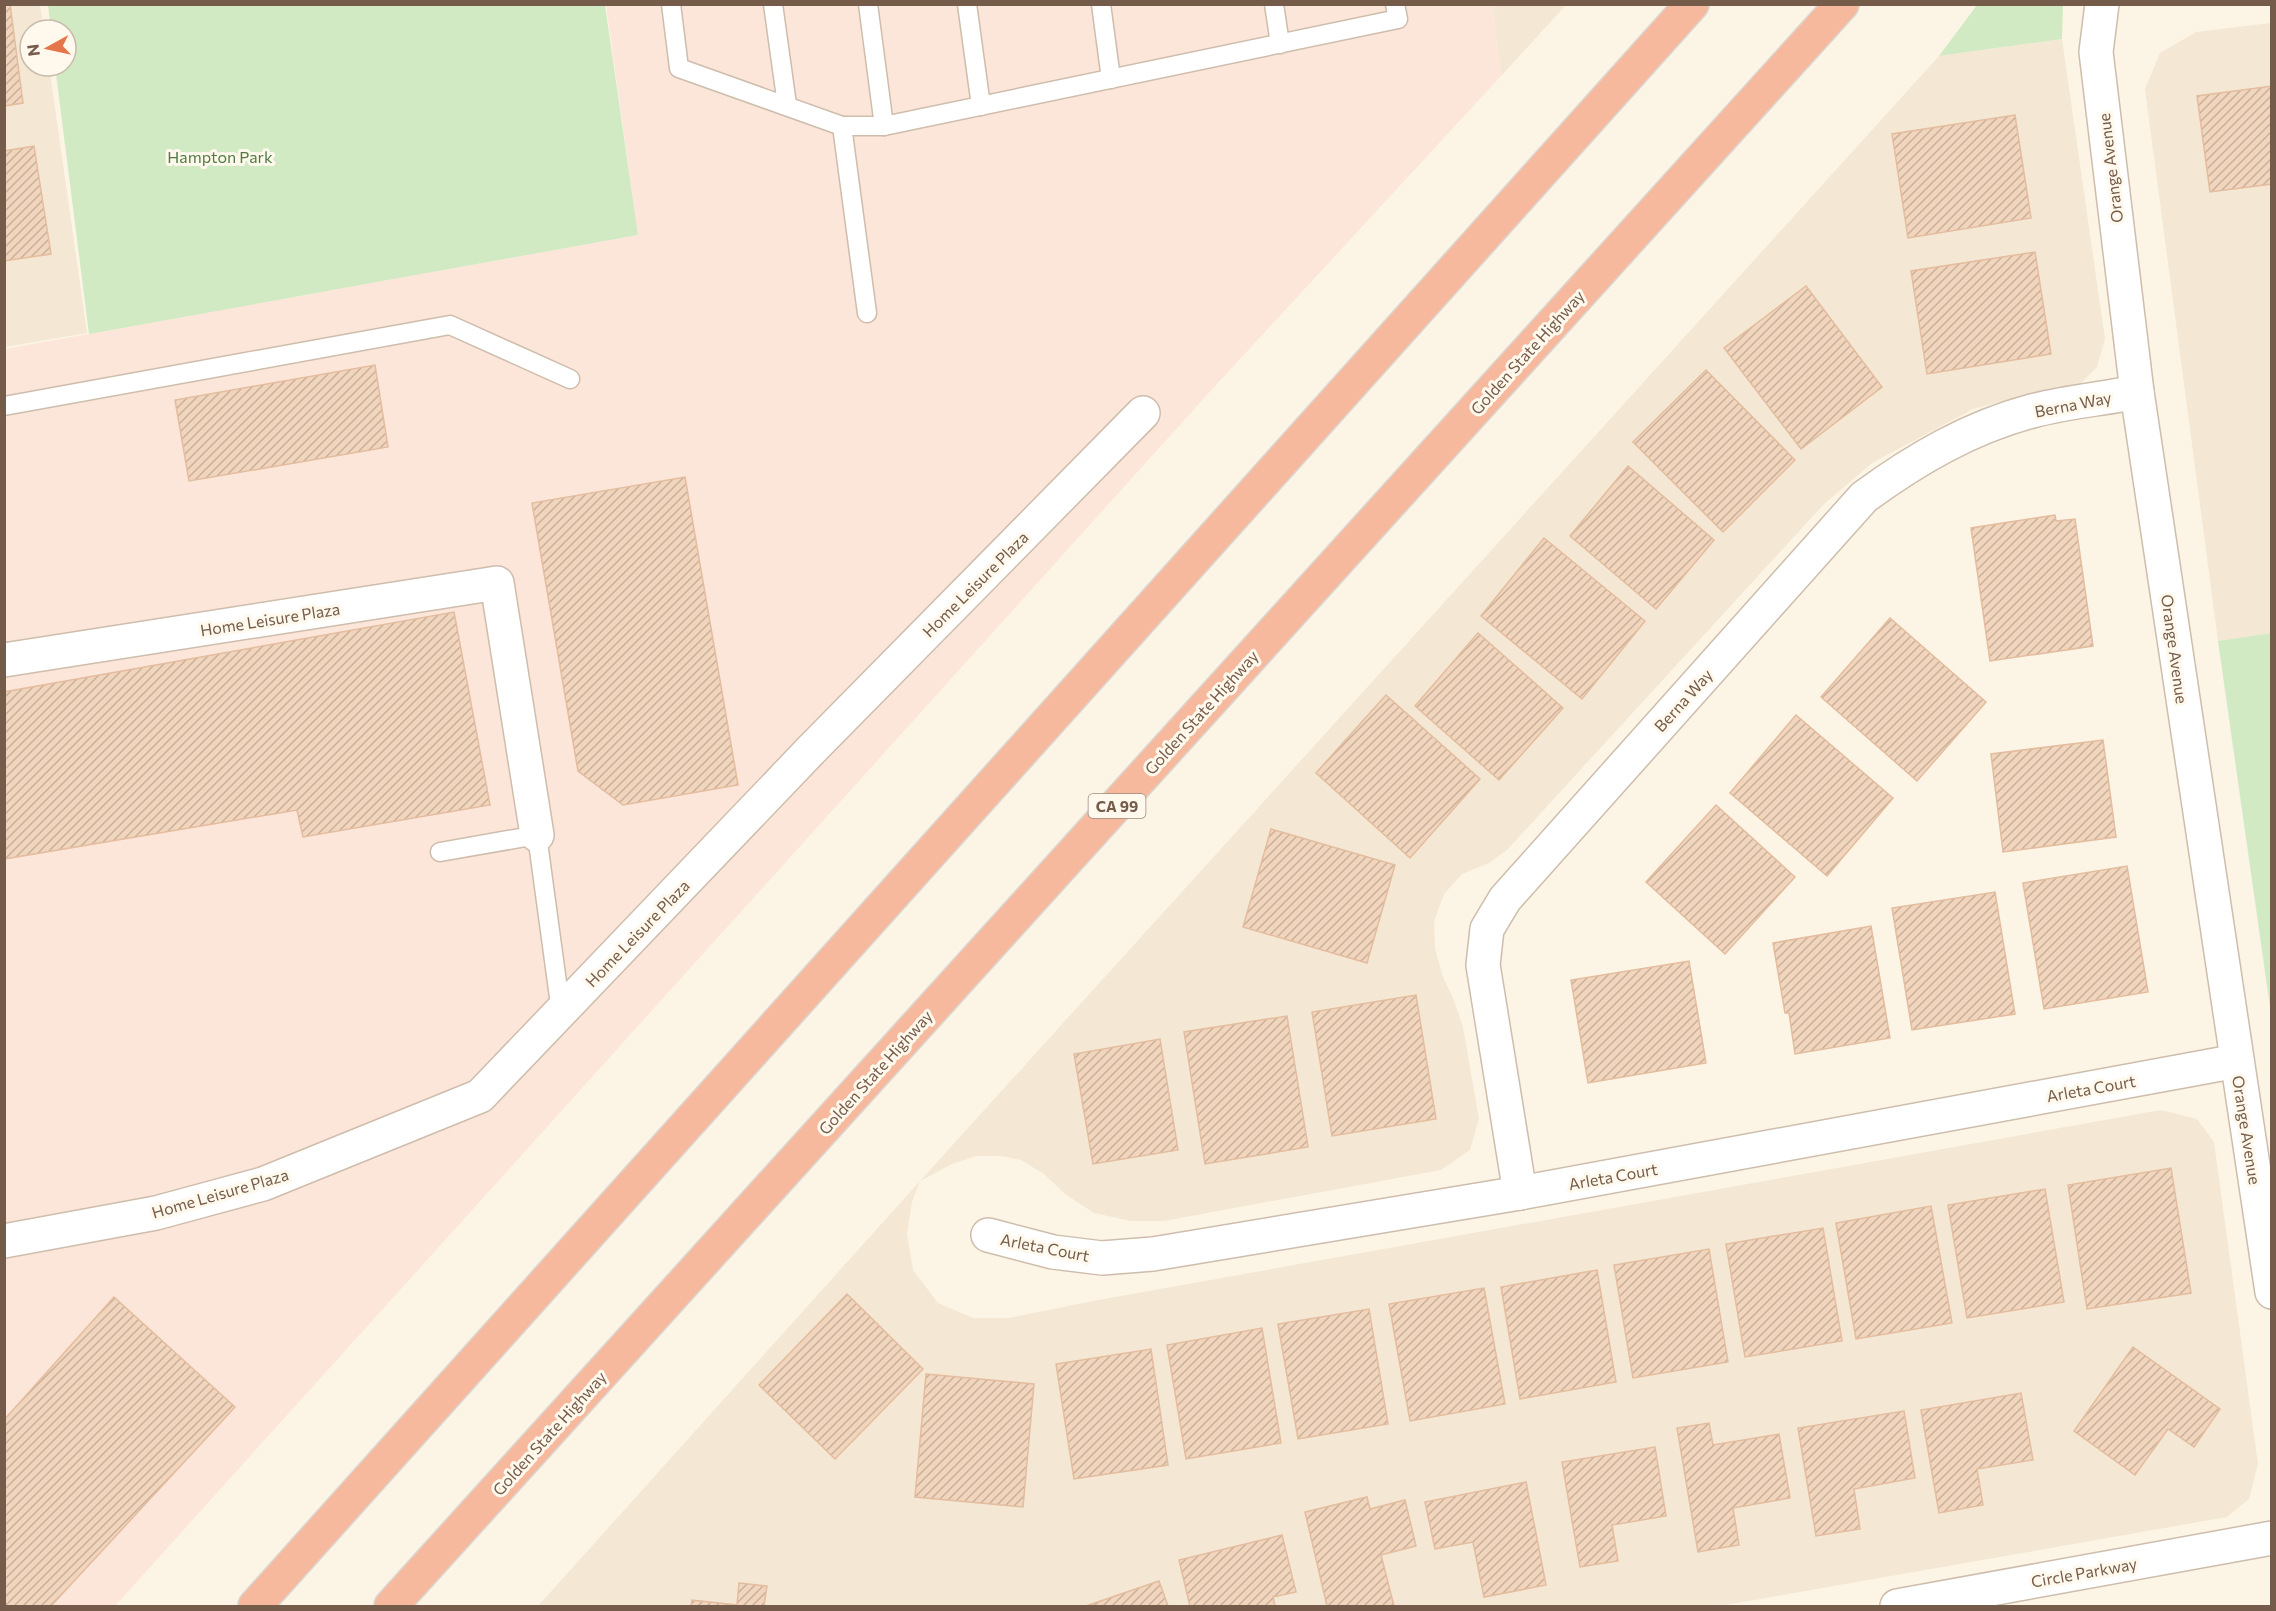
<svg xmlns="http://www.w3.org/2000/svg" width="2276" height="1611" viewBox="0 0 2276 1611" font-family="Commissioner,sans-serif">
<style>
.residential{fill:#f4e7d4}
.commercial{fill:#fce6d9}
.green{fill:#d1eac4}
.building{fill:url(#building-hatch);stroke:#e4bc9e;stroke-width:1.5}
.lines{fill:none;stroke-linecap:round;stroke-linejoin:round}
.service-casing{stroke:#cebdac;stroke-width:21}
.minor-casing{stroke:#cebdac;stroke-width:36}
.tertiary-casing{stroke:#cebdac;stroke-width:36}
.motorway-casing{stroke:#dbd5d0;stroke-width:36}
.service{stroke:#fff;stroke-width:18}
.minor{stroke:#fff;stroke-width:33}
.tertiary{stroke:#fff;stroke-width:33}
.motorway{stroke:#f6b99d;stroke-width:33}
.labels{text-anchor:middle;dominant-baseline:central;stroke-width:6;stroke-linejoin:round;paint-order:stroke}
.shield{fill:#fff8ec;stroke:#9e8b7b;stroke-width:1.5}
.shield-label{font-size:15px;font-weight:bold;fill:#755c4a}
.park-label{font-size:16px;fill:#507b42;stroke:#fff8ec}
.street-label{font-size:16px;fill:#755c4a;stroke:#fff8ec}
</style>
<defs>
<pattern id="building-hatch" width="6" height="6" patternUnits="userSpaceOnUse" patternTransform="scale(1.5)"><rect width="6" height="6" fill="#f2d5bd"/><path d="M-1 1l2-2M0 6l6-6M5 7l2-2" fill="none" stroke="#c9b09c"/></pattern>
</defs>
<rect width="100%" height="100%" fill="#fcf5e5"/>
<g class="residential">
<path d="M 1492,4 L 1566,5 L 1501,76 Z"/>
<path d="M 5,5 L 40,5 L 44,30 L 30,30 L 30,66 L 49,66 L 87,333 L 5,347 Z"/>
<path d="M 2271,23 L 2271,633 L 2218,641 L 2145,89 L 2160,53 L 2196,32 Z"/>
<path d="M 2062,39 L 2105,339 L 2097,367 L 2078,386 L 2015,398 L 1973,409 L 1872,463 L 1823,505 L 1507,850 L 1489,863 L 1462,874 L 1444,894 L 1434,921 L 1435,949 L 1443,977 L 1453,998 L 1463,1027 L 1479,1119 L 1470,1150 L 1441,1170 L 1164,1221 L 1131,1221 L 1094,1213 L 1065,1194 L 1044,1174 L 1021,1160 L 1001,1156 L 976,1156 L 952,1164 L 920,1181 L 912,1202 L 907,1234 L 913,1270 L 938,1303 L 973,1318 L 1009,1318 L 1093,1301 L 2161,1110 L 2197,1119 L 2214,1142 L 2258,1464 L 2249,1499 L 2227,1517 L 1720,1606 L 538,1606 L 920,1181 L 1939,56 Z"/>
</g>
<path class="commercial" d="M 606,5 L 1492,5 L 1501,76 L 1215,386 L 115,1606 L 5,1606 L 5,349 L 638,235 Z"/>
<g class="green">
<path d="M 48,5 L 605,5 L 638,235 L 89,334 L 55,66 L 66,66 L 66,30 L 51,30 Z"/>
<path d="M 1977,5 L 2063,5 L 2062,39 L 1939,56 Z"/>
<path d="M 2271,633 L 2272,633 L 2271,1014 L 2218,641 Z"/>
</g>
<g class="building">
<path d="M 4,4 L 10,4 L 23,103 L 4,106 Z"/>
<path d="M 2272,86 L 2272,184 L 2210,192 L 2197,96 Z"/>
<path d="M 2015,115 L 2031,218 L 1908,238 L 1892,134 Z"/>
<path d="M 34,146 L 51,254 L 4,261 L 4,151 Z"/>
<path d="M 2035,252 L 2051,354 L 1927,374 L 1911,271 Z"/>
<path d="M 1806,286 L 1882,387 L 1801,449 L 1724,348 Z"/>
<path d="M 375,365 L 388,447 L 189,481 L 175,400 Z"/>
<path d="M 1706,370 L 1795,460 L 1723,532 L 1633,442 Z"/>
<path d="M 1628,466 L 1714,540 L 1656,609 L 1570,536 Z"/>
<path d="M 685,477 L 738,785 L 623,805 L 578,771 L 532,503 Z"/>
<path d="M 2055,515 L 2056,521 L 2075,519 L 2093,646 L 1990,661 L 1971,528 Z"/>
<path d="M 1544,538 L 1645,621 L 1582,699 L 1481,616 Z"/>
<path d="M 454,612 L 490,805 L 303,837 L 297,810 L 4,859 L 4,692 Z"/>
<path d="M 1890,618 L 1986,702 L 1917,781 L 1821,697 Z"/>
<path d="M 1478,633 L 1563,708 L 1499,780 L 1415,706 Z"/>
<path d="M 1386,695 L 1480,779 L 1410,858 L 1316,773 Z"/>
<path d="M 1796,715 L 1893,798 L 1827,876 L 1730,793 Z"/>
<path d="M 2103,740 L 2116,837 L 2003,852 L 1991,754 Z"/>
<path d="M 1716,805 L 1795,877 L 1725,954 L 1646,882 Z"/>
<path d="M 1271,829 L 1395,865 L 1367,963 L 1243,927 Z"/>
<path d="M 2127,866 L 2148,992 L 2044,1009 L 2023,883 Z"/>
<path d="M 1995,892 L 2015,1014 L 1912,1030 L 1892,908 Z"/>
<path d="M 1871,926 L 1890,1038 L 1795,1054 L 1789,1013 L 1785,1013 L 1773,943 Z"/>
<path d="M 1689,961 L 1706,1063 L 1588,1083 L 1571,980 Z"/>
<path d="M 1416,995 L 1436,1119 L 1332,1136 L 1312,1012 Z"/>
<path d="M 1287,1016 L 1308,1147 L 1205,1164 L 1184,1032 Z"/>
<path d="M 1160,1039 L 1178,1150 L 1093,1164 L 1074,1054 Z"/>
<path d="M 2171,1168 L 2191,1293 L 2087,1309 L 2068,1185 Z"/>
<path d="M 2045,1189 L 2064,1302 L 1967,1318 L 1948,1205 Z"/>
<path d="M 1931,1206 L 1952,1323 L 1856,1339 L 1836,1223 Z"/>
<path d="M 1823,1228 L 1842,1341 L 1745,1357 L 1726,1244 Z"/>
<path d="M 1709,1249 L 1728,1362 L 1633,1378 L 1614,1265 Z"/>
<path d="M 1597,1270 L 1616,1382 L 1520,1399 L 1501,1287 Z"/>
<path d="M 1484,1288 L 1505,1404 L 1410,1421 L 1389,1304 Z"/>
<path d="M 847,1294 L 923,1369 L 835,1459 L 759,1385 Z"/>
<path d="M 114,1297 L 235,1407 L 51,1606 L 4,1606 L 4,1420 Z"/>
<path d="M 1369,1309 L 1388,1424 L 1298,1439 L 1278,1324 Z"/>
<path d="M 1262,1328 L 1281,1443 L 1186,1459 L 1167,1345 Z"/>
<path d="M 2133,1347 L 2220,1409 L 2194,1447 L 2168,1429 L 2135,1475 L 2074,1431 Z"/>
<path d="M 1151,1349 L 1168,1465 L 1074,1479 L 1056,1364 Z"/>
<path d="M 926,1374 L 1034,1384 L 1023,1507 L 915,1497 Z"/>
<path d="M 2021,1393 L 2033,1460 L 1977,1469 L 1983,1505 L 1939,1513 L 1921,1410 Z"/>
<path d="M 1904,1411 L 1915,1478 L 1854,1489 L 1860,1529 L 1816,1536 L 1798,1428 Z"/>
<path d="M 1709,1423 L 1713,1445 L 1779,1434 L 1790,1498 L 1733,1508 L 1739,1545 L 1698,1552 L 1677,1428 Z"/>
<path d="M 1655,1447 L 1666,1516 L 1612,1525 L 1618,1561 L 1580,1567 L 1562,1462 Z"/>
<path d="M 1526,1482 L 1546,1585 L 1484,1597 L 1473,1542 L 1435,1549 L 1425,1502 Z"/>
<path d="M 1367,1497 L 1370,1509 L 1405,1500 L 1416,1546 L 1381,1555 L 1394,1606 L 1327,1606 L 1305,1512 Z"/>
<path d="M 1282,1535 L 1296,1592 L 1273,1597 L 1275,1606 L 1190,1606 L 1179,1560 Z"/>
<path d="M 1159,1581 L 1168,1606 L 1086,1606 Z"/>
<path d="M 739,1583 L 767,1586 L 764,1606 L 691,1606 L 692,1600 L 737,1605 Z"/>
</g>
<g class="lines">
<g class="service-casing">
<g id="service">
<path d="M 671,4 L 679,68 L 842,126"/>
<path d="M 773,4 L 787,105"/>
<path d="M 868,4 L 884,126"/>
<path d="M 967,4 L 981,106"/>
<path d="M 1101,4 L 1111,79"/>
<path d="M 1274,4 L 1280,44"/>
<path d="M 867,313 L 842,126 L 884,126 L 1398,19 L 1395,4"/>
<path d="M 4,406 L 450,325 L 570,379"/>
<path d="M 440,852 L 537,835 L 561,1012"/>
</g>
</g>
<g class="minor-casing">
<g id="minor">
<path d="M 4,660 L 497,583 L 537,835"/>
<path d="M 1520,1193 L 1483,965 L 1487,929 L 1505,899 L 1864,497 C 1916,459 1969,428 2032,411 C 2066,402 2102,399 2137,392"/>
<path d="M 988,1235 L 1053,1252 L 1102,1258 L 1153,1254 L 1520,1193 L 2237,1061"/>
<path d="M 4,1241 L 156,1213 L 263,1184 L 480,1096 L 812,749 L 1143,413"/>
</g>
</g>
<g class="tertiary-casing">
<g id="tertiary">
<path d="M 2102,4 L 2096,52 L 2137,392 L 2272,1292"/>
<path d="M 1897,1606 L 2272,1538"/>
</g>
</g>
<g class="motorway-casing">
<g id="motorway">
<path d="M 255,1606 L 1692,4"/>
<path d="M 391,1606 L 1842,4"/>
</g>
</g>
<use href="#service" class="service"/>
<use href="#minor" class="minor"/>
<use href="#tertiary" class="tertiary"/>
<use href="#motorway" class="motorway"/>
</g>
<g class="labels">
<rect class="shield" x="1088.5" y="794" width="57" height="24" rx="4.5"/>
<g class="shield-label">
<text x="1117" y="806">CA 99</text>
</g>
<g class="park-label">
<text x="220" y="156">Hampton Park</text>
</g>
<g class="street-label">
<text transform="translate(2110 168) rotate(-97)">Orange Avenue</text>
<text transform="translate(1527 352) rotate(-48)">Golden State Highway</text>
<text transform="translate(2073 404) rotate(-11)">Berna Way</text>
<text transform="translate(975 584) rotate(-45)">Home Leisure Plaza</text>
<text transform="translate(270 619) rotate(-9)">Home Leisure Plaza</text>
<text transform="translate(2175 649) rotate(82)">Orange Avenue</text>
<text transform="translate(1683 700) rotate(-48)">Berna Way</text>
<text transform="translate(1201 712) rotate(-48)">Golden State Highway</text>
<text transform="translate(637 933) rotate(-46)">Home Leisure Plaza</text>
<text transform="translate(875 1072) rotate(-48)">Golden State Highway</text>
<text transform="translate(2091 1088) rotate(-10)">Arleta Court</text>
<text transform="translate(2247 1130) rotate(81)">Orange Avenue</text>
<text transform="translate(1613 1176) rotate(-10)">Arleta Court</text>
<text transform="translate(220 1193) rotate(-16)">Home Leisure Plaza</text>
<text transform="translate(1045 1247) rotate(11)">Arleta Court</text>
<text transform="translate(549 1433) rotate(-48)">Golden State Highway</text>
<text transform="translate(2084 1572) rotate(-10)">Circle Parkway</text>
</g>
</g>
<rect width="2276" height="1611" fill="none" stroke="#755c4a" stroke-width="12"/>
<g transform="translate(48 48) rotate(262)"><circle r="28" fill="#fff8ec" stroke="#c8baab" stroke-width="1.5"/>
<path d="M0-4.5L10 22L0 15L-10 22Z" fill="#e5764b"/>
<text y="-9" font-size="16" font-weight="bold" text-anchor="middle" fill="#755c4a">N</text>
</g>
</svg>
